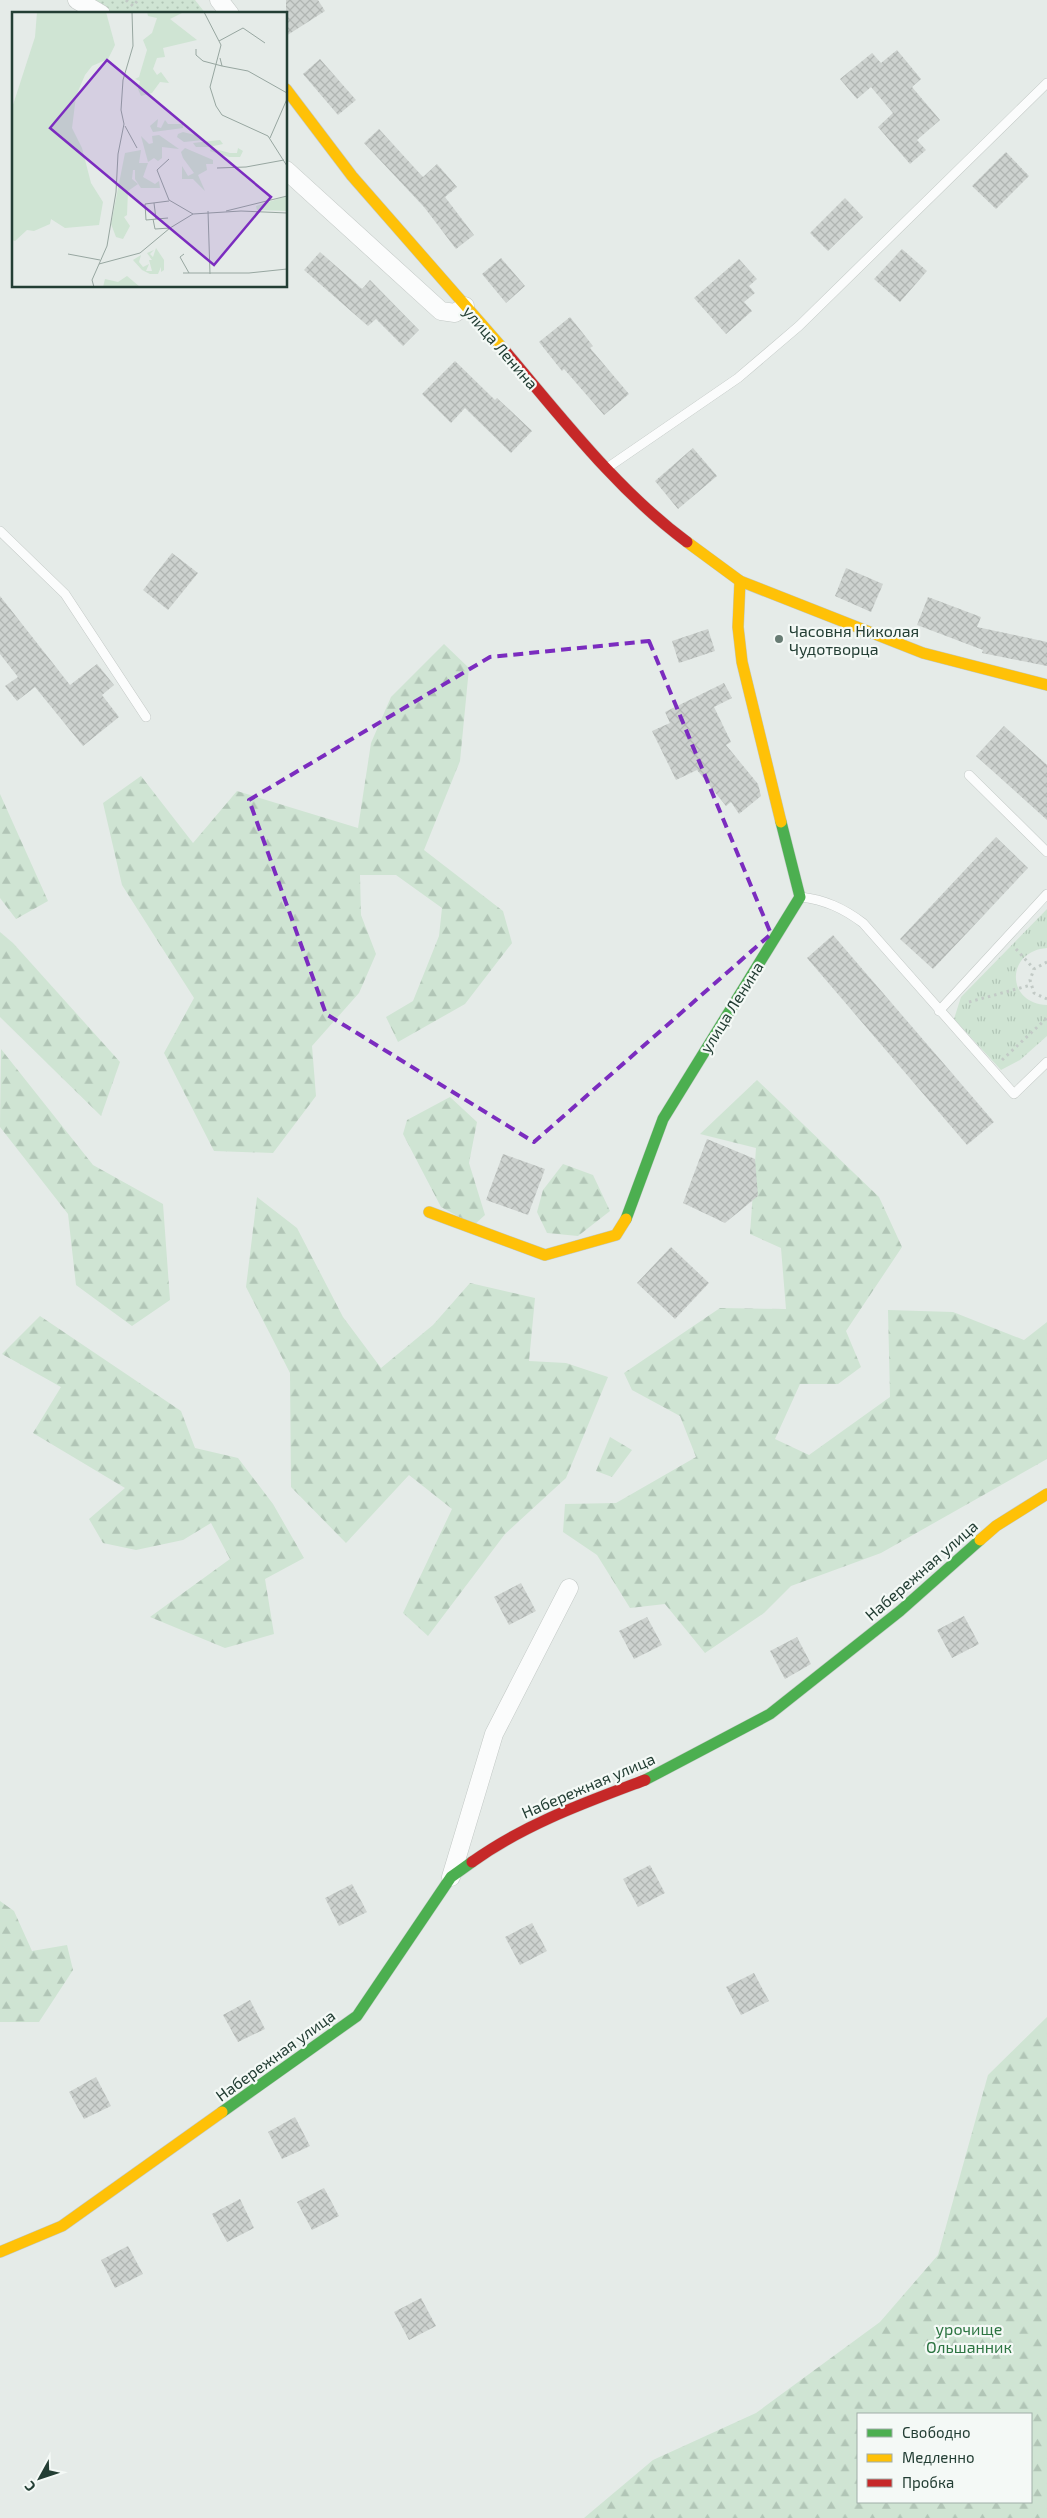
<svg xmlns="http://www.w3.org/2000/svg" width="1047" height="2518" viewBox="0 0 1047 2518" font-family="'Exo 2',sans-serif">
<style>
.grass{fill:url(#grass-tufts)}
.forest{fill:url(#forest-firs);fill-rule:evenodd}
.park{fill:url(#park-dots)}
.building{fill:url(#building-cross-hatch)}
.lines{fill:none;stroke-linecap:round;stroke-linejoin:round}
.lane-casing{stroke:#c2c8c5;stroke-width:10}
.street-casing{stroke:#c2c8c5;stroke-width:19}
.fast-casing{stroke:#c1c9c5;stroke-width:12}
.slow-casing{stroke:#c1c9c5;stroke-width:12}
.jam-casing{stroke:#c1c9c5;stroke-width:12}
.path{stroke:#c2cac6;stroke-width:3;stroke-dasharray:2.5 4;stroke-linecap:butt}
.lane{stroke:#fbfcfc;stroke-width:9}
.street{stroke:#fbfcfc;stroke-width:18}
.fast{stroke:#4caf50;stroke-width:11}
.slow{stroke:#ffc107;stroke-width:11}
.jam{stroke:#c62828;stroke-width:11}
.marked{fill:none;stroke:#7b2cbf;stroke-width:4;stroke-dasharray:10 6;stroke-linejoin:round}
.poi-dot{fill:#677b73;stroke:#f4f9f6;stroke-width:2}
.labels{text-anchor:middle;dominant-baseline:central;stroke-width:4.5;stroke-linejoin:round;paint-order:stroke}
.street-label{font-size:16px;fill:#233e34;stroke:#f4f9f6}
.poi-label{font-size:16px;fill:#233e34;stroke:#f4f9f6;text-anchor:start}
.park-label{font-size:16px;fill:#2d7542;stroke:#f4f9f6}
.inset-road{fill:none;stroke:#97a6a0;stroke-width:1}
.view{fill:#7b2cbf;fill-opacity:0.15;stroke:#7b2cbf;stroke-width:2.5}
.inset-edge{fill:none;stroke:#233e34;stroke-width:2.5}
</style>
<defs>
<pattern id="grass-tufts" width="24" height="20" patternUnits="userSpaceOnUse" patternTransform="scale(1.25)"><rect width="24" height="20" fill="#cfe4d3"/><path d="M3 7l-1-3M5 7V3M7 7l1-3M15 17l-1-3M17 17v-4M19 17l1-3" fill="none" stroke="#b1c5b6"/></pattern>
<pattern id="forest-firs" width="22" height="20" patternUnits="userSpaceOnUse" patternTransform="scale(1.25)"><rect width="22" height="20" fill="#cfe4d3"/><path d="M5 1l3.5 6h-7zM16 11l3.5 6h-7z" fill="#b1c5b6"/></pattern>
<pattern id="park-dots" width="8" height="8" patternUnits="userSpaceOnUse" patternTransform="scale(1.25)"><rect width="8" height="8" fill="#cfe4d3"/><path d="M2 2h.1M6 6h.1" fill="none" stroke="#b1c5b6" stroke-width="1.8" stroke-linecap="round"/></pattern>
<pattern id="building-cross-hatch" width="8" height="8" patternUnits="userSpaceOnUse" patternTransform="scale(1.25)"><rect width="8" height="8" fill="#cdd2cf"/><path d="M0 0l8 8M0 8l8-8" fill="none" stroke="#b0b5b2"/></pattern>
</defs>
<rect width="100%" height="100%" fill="#e5ebe8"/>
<path class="grass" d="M 1047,909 L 1047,948 C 1006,951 1005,1003 1047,1005 L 1047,1036 L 1020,1060 L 1001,1070 L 954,1019 L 961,997 Z"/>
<g class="forest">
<path d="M 444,644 L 469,668 L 460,761 L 424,850 L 503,911 L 512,943 L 465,1004 L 398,1042 L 386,1017 L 413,1001 L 439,936 L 442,908 L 396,875 L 360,875 L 361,915 L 376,954 L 359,993 L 312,1046 L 316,1096 L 273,1153 L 214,1151 L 164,1053 L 194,998 L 122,885 L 103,803 L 141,776 L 193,843 L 237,791 L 358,828 L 371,743 L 391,697 Z"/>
<path d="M 0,794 L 48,901 L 16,919 L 0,898 Z"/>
<path d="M 0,932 L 13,943 L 120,1062 L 101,1116 L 0,1017 Z"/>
<path d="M 1,1049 L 93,1165 L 163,1204 L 170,1300 L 132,1326 L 76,1285 L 68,1214 L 0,1127 Z"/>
<path d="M 757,1080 L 879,1197 L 902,1247 L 846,1331 L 861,1367 L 838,1384 L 800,1384 L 775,1439 L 809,1455 L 890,1397 L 888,1310 L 953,1312 L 1024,1340 L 1047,1322 L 1047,1459 L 881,1553 L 791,1586 L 764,1613 L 705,1653 L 665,1604 L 630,1608 L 597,1555 L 563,1532 L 565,1504 L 616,1503 L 696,1457 L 680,1416 L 632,1390 L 624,1373 L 720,1308 L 786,1309 L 781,1248 L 750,1234 L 756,1148 L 700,1134 Z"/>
<path d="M 450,1097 L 477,1122 L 469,1163 L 485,1215 L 474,1225 L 441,1207 L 403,1134 L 407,1120 Z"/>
<path d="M 563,1164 L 593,1175 L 610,1211 L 578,1236 L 547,1233 L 537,1212 L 543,1190 Z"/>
<path d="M 257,1197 L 297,1228 L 343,1317 L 381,1368 L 433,1325 L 470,1283 L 535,1298 L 529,1361 L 566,1363 L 608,1377 L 566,1478 L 505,1534 L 428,1636 L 403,1613 L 452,1509 L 409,1475 L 346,1543 L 291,1487 L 290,1373 L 246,1287 Z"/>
<path d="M 40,1316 L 181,1411 L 195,1448 L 238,1458 L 273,1504 L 304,1558 L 265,1579 L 274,1634 L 225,1648 L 150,1617 L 230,1559 L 211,1523 L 183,1540 L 136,1550 L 103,1543 L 89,1519 L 125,1488 L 33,1433 L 61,1387 L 2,1354 Z"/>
<path d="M 610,1437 L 632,1450 L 612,1477 L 596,1471 Z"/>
<path d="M 0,1901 L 14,1911 L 32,1951 L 67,1945 L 73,1970 L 39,2022 L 0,2022 Z"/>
<path d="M 1047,2017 L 1047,2518 L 584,2518 L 653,2460 L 756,2413 L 880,2322 L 938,2255 L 988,2075 ZM 858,2414 L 1031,2414 L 1031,2502 L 858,2502 Z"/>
</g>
<path class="park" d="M 90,0 L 195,0 L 206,14 L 111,14 Z"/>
<g class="building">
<path d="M 286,0 L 318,0 L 325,11 L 286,36 Z"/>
<path d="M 897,50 L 921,79 L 912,87 L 940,120 L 917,140 L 926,150 L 910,164 L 878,127 L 893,113 L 871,87 L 857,99 L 840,79 L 872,53 L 881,63 Z"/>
<path d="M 320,59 L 356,100 L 338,115 L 303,74 Z"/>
<path d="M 379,129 L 423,177 L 437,164 L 457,187 L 445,197 L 474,235 L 456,249 L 424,207 L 364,143 Z"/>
<path d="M 1006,152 L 1029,176 L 996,209 L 972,186 Z"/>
<path d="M 845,198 L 863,217 L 828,251 L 810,233 Z"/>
<path d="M 902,249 L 927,271 L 900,302 L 874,279 Z"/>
<path d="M 320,252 L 362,289 L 370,280 L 419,330 L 403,346 L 376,319 L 368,326 L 304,270 Z"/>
<path d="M 501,258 L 525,286 L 506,303 L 482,274 Z"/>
<path d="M 739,259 L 757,279 L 749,286 L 755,293 L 744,302 L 752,311 L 726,334 L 694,298 Z"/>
<path d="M 570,317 L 593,346 L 590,348 L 629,394 L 604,415 L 564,369 L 562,371 L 539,342 Z"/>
<path d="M 455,361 L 495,400 L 497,398 L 532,431 L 511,453 L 465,408 L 451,423 L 422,394 Z"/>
<path d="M 693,448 L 717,476 L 678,509 L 655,481 Z"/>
<path d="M 172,553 L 198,573 L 168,610 L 143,590 Z"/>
<path d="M 846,568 L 883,584 L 871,612 L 835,596 Z"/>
<path d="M 0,596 L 70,685 L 97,664 L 114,685 L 102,695 L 119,717 L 83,746 L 35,687 L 17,701 L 5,686 L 18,677 L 0,654 Z"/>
<path d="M 928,597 L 981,617 L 977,627 L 1047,642 L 1047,666 L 982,653 L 983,650 L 917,625 Z"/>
<path d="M 708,629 L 715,651 L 679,663 L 672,641 Z"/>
<path d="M 724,683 L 732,698 L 714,707 L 731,742 L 726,745 L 758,784 L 761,796 L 739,814 L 731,802 L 726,806 L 697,770 L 676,780 L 652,731 L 670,723 L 665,712 Z"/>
<path d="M 1004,726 L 1047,765 L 1047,820 L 976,756 Z"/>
<path d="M 996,837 L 1028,868 L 933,969 L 900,939 Z"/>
<path d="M 833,935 L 994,1122 L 967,1145 L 807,958 Z"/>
<path d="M 707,1139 L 755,1159 L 758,1196 L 725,1223 L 683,1203 Z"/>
<path d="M 503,1154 L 545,1169 L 528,1215 L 486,1200 Z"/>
<path d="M 671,1247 L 709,1283 L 675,1319 L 637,1283 Z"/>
<path d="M 521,1583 L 536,1611 L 509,1625 L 494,1597 Z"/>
<path d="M 964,1616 L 979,1644 L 952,1658 L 937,1630 Z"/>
<path d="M 647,1617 L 662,1645 L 634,1659 L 619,1631 Z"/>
<path d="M 797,1637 L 811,1664 L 785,1679 L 770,1651 Z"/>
<path d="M 650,1865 L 665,1893 L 638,1907 L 623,1879 Z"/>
<path d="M 352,1884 L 367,1912 L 339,1926 L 325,1898 Z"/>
<path d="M 532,1923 L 547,1951 L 520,1965 L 505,1937 Z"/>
<path d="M 754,1973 L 769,2001 L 741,2015 L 726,1987 Z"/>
<path d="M 250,2000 L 265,2029 L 238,2042 L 223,2015 Z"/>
<path d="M 96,2077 L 111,2106 L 84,2119 L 69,2092 Z"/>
<path d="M 295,2117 L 310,2146 L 282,2159 L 268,2132 Z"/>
<path d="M 324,2188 L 339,2216 L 312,2230 L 297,2202 Z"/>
<path d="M 240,2199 L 254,2228 L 227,2242 L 212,2214 Z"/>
<path d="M 128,2246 L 143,2274 L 115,2288 L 101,2260 Z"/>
<path d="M 421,2298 L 436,2326 L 409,2340 L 394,2312 Z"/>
</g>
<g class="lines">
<g class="lane-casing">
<g id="lane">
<path d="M 607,468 L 738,378 L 799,326 L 1047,83"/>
<path d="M 0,531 L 65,594 L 146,717"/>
<path d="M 969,775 L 1047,852"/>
<path d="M 801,897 C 825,900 843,908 863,923 L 1014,1094 L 1047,1062"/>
<path d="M 939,1011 L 1047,894"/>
</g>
</g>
<g class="street-casing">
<g id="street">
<path d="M 77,0 L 101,14"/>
<path d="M 219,0 L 230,14"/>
<path d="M 286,170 L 441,311 L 455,313 L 465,306"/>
<path d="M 451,1877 L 494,1734 L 569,1588"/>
</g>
</g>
<g class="fast-casing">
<g id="fast">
<path d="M 626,1219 L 663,1119 L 800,897 L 781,822"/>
<path d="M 645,1780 L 770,1714 L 900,1611 L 980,1540"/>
<path d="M 222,2112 L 357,2016 L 451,1877 L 472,1862"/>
</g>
</g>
<g class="slow-casing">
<g id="slow">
<path d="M 286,89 L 352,176 L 506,352"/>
<path d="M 687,542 L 740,581 L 923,653 L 1047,685"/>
<path d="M 740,581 L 738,627 L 742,662 L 781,822"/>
<path d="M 429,1212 L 545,1255 L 616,1235 L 626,1219"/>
<path d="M 980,1540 L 996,1526 L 1047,1494"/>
<path d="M 0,2252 L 62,2226 L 222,2112"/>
</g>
</g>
<g class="jam-casing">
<g id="jam">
<path d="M 506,352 C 562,418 617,490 687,542"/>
<path d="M 472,1862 C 525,1824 584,1803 645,1780"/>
</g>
</g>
<g class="path">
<path d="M 126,0 L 133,6 L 138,0"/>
<path d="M 1016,949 L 1034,969"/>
<path d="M 1047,962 L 1034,969 L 1030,980 L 1034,993 L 1047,999"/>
<path d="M 969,1002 L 1031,985"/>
<path d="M 1002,1060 L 1047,1018"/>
</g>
<use href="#lane" class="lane"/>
<use href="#street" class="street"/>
<use href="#fast" class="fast"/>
<use href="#slow" class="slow"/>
<use href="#jam" class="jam"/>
</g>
<path class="marked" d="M 649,641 L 771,934 L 534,1142 L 326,1014 L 249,800 L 490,657 Z"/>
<circle class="poi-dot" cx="779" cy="639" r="5"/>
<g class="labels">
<g class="street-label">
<text transform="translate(501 347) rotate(49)">улица Ленина</text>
<text transform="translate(731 1007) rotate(-58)">улица Ленина</text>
<text transform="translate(921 1570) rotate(-41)">Набережная улица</text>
<text transform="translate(588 1785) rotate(-23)">Набережная улица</text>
<text transform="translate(275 2055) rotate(-36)">Набережная улица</text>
</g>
<g class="poi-label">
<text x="789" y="630">Часовня Николая<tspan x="789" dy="18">Чудотворца</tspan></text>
</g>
<g class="park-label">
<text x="969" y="2328">урочище<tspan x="969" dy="18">Ольшанник</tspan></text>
</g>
</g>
<g transform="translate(12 12)">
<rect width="275" height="275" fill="#e5ebe8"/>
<path d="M 25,0 L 94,0 L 103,33 L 96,47 L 80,54 L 73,63 L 64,84 L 60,116 L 70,136 L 79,171 L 91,190 L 87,213 L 53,216 L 39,207 L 38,212 L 22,219 L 15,218 L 3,229 L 0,228 L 0,96 L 23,25 ZM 135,0 L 172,0 L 158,7 L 185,28 L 151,36 L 153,45 L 145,46 L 141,57 L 145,63 L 149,60 L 157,71 L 148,70 L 140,81 L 129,84 L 126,77 L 128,69 L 123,67 L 127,65 L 135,38 L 131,28 L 140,21 L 145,6 L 136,4 ZM 146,107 L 145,115 L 149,116 L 153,108 L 156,112 L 171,112 L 171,116 L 141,120 L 138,114 ZM 171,120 L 187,124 L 191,128 L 172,130 L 165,125 L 166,122 ZM 147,123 L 167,137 L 150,135 L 150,146 L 146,149 L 142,146 L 136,150 L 129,124 L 137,132 L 141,131 L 140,124 ZM 208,128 L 211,132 L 197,135 L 184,135 L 181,131 ZM 173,136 L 201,148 L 201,152 L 194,152 L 195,158 L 186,163 L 193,179 L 181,167 L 170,167 L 170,154 L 176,164 L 182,161 L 171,146 L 169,140 ZM 199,136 L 218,141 L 225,141 L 226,136 L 231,139 L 228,145 L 217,145 L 198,139 ZM 129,138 L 127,151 L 136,151 L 131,165 L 143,172 L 147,169 L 148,176 L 129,176 L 123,167 L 123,158 L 121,158 L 120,167 L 126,172 L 116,179 L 115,203 L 112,205 L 118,214 L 111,227 L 104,225 L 99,212 L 113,141 ZM 144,236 L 152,248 L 152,258 L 149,260 L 149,255 L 146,262 L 138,262 L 130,258 L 121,248 L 129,243 L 127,250 L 131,255 L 137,252 L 134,259 L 140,259 L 137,248 L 140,248 L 135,241 L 142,238 L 138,242 L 141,245 ZM 115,264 L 128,275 L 91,275 L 93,267 L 106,270 Z" fill="#cfe4d3"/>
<path d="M 275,184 L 275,199 L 245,198 L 244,194 Z" fill="#cfe4d3"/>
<path class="inset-road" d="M 192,0 L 209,33 L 198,75 L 204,94 L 210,103 L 256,124 L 275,154M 207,29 L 231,16 L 253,31M 184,37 L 184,43 L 191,49 L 210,54M 208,46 L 210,54 L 236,59 L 275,81M 113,114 L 125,136M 258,126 L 275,87M 157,147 L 145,158 L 157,188 L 181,202M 205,156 L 234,155 L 272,148M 142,191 L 144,207M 196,199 L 198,262M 214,199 L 275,184M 156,206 L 134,208 L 133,192 L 157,189M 141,207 L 143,217 L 158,216M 56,242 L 88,248M 172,242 L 168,245 L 177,261M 87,252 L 128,241 L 158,216 L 181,202 L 229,199 L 275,201M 171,261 L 237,261 L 275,257M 82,275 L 80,268 L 95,234 L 104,180 L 106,142 L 112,112 L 109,98 L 111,68 L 121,34 L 120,0"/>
<path class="view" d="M 95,48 L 259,185 L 202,253 L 38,116 Z"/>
<rect width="275" height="275" class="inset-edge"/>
</g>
<rect x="857" y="2413" width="175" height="90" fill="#f4f9f6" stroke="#a0aea8"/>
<rect x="867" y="2429" width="25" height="8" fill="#4caf50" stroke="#a0aea8"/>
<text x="902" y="2438" font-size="15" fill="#233e34">Свободно</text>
<rect x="867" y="2454" width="25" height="8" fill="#ffc107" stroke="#a0aea8"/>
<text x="902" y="2463" font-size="15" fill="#233e34">Медленно</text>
<rect x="867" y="2479" width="25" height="8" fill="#c62828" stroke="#a0aea8"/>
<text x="902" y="2488" font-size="15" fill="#233e34">Пробка</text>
<g transform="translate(40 2478) rotate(230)" stroke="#f4f9f6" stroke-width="4" paint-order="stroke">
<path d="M0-4L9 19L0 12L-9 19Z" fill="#233e34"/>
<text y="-8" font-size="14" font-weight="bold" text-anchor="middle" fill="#233e34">С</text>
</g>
</svg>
